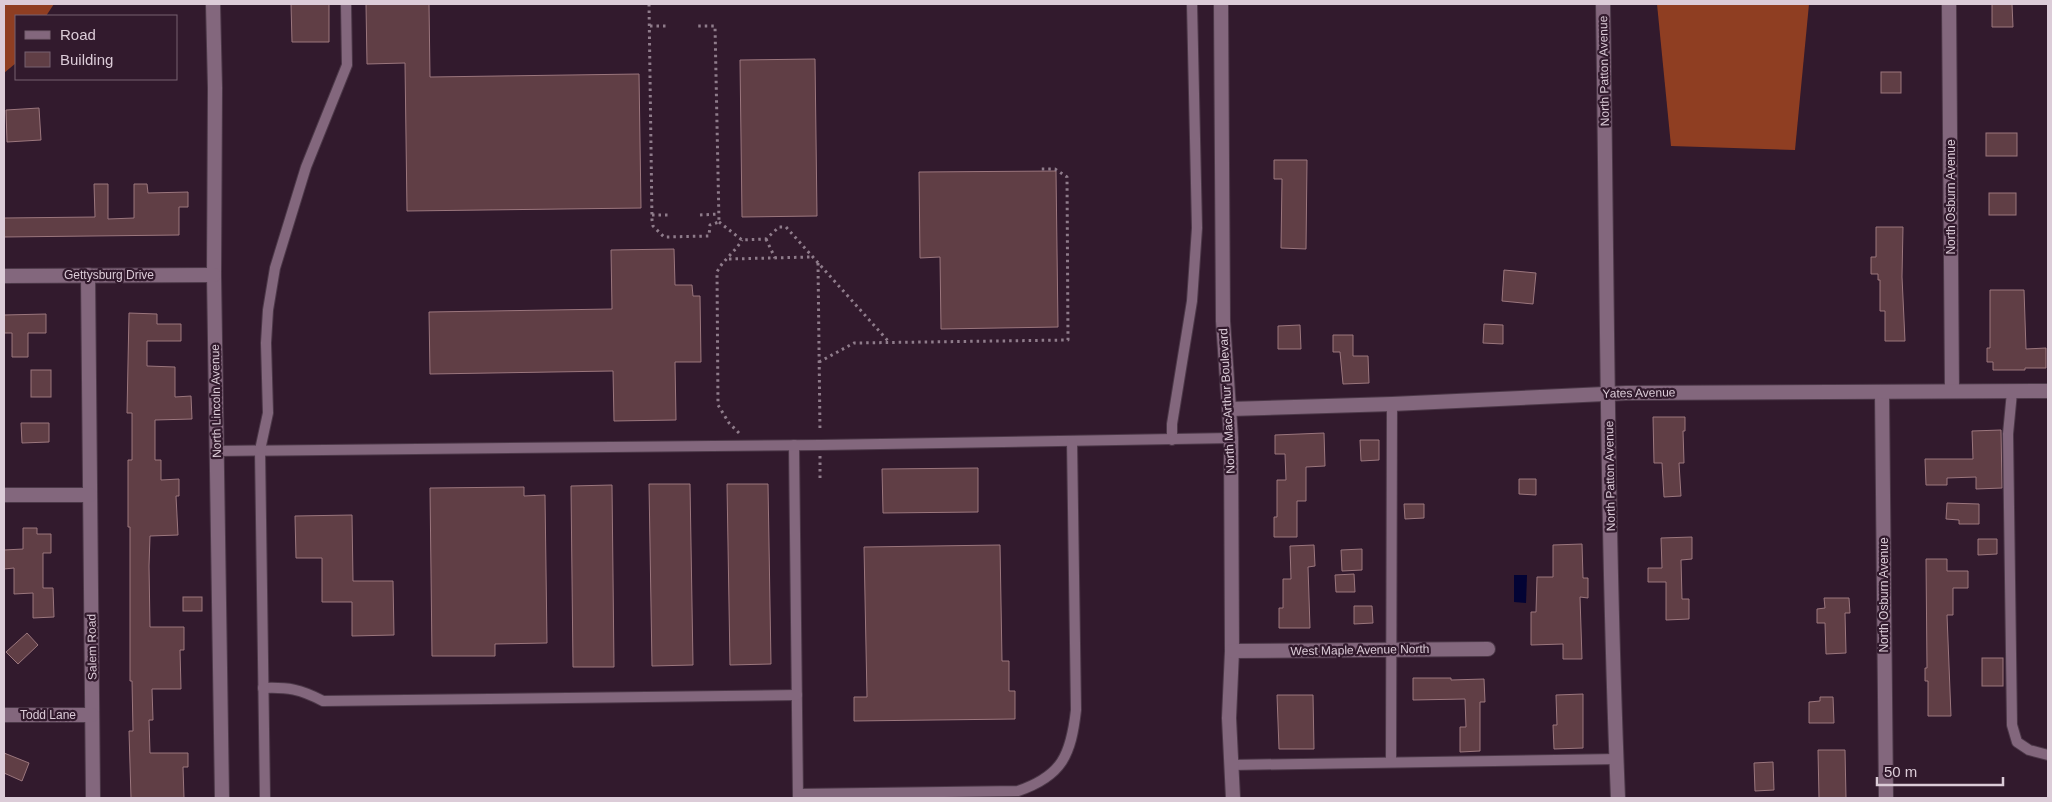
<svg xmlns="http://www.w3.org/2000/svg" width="2052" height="802" viewBox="0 0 2052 802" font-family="Arial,sans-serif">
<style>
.forest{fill:#8f3e22}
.water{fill:#030334}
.building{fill:#603e45;stroke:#9b767d}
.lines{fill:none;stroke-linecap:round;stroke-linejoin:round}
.service-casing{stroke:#4c3848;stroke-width:12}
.minor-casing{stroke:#4c3848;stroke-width:16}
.path{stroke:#8f7c8b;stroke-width:3;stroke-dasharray:2.5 4;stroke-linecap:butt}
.service{stroke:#83677d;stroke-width:10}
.minor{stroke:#83677d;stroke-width:14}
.labels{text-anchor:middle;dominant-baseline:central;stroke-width:4.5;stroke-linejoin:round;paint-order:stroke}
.street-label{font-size:12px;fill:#dcccd8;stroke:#321a2d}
</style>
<rect width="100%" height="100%" fill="#321a2d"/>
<g class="forest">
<path d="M 4,4 L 54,4 L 46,16 L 16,16 L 16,63 L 4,73 Z"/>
<path d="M 1657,4 L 1809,4 L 1795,150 L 1671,146 Z"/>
</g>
<path class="water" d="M 1514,575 L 1527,575 L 1526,603 L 1514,602 Z"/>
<g class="building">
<path d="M 291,4 L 329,4 L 329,42 L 292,42 Z"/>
<path d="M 366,4 L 429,4 L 430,77 L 639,74 L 641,208 L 407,211 L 405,63 L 367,64 Z"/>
<path d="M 1992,4 L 2012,4 L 2013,27 L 1992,27 Z"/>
<path d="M 815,59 L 817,216 L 742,217 L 740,60 Z"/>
<rect x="1881" y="72" width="20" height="21"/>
<path d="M 39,108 L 41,140 L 7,142 L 6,110 Z"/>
<rect x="1986" y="133" width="31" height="23"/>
<path d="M 1274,160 L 1307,160 L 1306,249 L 1281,248 L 1282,179 L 1274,179 Z"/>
<path d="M 1056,171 L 1058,327 L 941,329 L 940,257 L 920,258 L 919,172 Z"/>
<path d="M 94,184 L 108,184 L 108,219 L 134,218 L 134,184 L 147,184 L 148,193 L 188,192 L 188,207 L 179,207 L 179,235 L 4,237 L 4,218 L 95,217 Z"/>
<rect x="1989" y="193" width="27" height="22"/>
<path d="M 1876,227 L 1903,227 L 1902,277 L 1905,341 L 1885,341 L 1885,311 L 1880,311 L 1880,280 L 1878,280 L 1878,274 L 1871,274 L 1871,257 L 1876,257 Z"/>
<path d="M 674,249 L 675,285 L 692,285 L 693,296 L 700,296 L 701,362 L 675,362 L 676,420 L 614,421 L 613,371 L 430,374 L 429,312 L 612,309 L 611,250 Z"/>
<path d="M 1504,270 L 1536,273 L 1533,304 L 1502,301 Z"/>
<path d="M 1990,290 L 2024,290 L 2026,349 L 2046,348 L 2046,368 L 2025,368 L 2025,370 L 1993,370 L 1993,362 L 1987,362 L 1987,348 L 1990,348 Z"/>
<path d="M 129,313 L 157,314 L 157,324 L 181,324 L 181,341 L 147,341 L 147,366 L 175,367 L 175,397 L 191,396 L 192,419 L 155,420 L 155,460 L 161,460 L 161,480 L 179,479 L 179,496 L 176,496 L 178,535 L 150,536 L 149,566 L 150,627 L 184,627 L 184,650 L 180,650 L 181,689 L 152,689 L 153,720 L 149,720 L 150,753 L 188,753 L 188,767 L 183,767 L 184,798 L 131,798 L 129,731 L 133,731 L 132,681 L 130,681 L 130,527 L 128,527 L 128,460 L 132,460 L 132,413 L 127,413 Z"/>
<path d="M 46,314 L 46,333 L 28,333 L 28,357 L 12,357 L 12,333 L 4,333 L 4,315 Z"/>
<path d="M 1484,324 L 1503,325 L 1503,344 L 1483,343 Z"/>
<path d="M 1300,325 L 1301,349 L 1278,349 L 1278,326 Z"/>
<path d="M 1333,335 L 1353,335 L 1353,356 L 1368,356 L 1369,383 L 1343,384 L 1340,352 L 1333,352 Z"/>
<rect x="31" y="370" width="20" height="27"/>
<path d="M 1653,417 L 1685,417 L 1685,431 L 1683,431 L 1684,463 L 1679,463 L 1681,496 L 1664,497 L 1662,463 L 1654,463 Z"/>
<path d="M 21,423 L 49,423 L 49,442 L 22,443 Z"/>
<path d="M 2001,430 L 2002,488 L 1976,489 L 1976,477 L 1947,478 L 1947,485 L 1926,485 L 1925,459 L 1973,459 L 1972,431 Z"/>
<path d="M 1324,433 L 1325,466 L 1306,467 L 1306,501 L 1297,501 L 1297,537 L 1274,537 L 1274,517 L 1277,517 L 1277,480 L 1286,480 L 1285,454 L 1275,454 L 1275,435 Z"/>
<path d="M 1360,440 L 1379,440 L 1379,460 L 1361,461 Z"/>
<path d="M 978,468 L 978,512 L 883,513 L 882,469 Z"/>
<path d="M 1519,479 L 1536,479 L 1536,495 L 1519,494 Z"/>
<path d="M 649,484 L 690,484 L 693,665 L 652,666 Z"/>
<path d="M 727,484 L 768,484 L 771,664 L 730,665 Z"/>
<path d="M 612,485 L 614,667 L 573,667 L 571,486 Z"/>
<path d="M 524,487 L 524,496 L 545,495 L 547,643 L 495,644 L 495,656 L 432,656 L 430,488 Z"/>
<path d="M 1947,503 L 1979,504 L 1979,524 L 1959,524 L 1959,520 L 1946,519 Z"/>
<path d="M 1404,504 L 1424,504 L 1424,518 L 1405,519 Z"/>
<path d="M 352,515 L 353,581 L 393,581 L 394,635 L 352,636 L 352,602 L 322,602 L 322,558 L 296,558 L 295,516 Z"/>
<path d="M 23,528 L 37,528 L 37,534 L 51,534 L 51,553 L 43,553 L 43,588 L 53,588 L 54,617 L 33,618 L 33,593 L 14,594 L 14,568 L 4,569 L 4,550 L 23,549 Z"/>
<path d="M 1692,537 L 1692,559 L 1681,560 L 1682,599 L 1689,599 L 1689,619 L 1666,620 L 1666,582 L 1648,582 L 1648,568 L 1662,568 L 1661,538 Z"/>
<path d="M 1978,539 L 1997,539 L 1997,554 L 1978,555 Z"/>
<path d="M 1582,544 L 1583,578 L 1588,578 L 1588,598 L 1580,597 L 1582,659 L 1563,659 L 1563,644 L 1531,645 L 1531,612 L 1536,612 L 1537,577 L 1553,577 L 1553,545 Z"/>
<path d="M 1000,545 L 1002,661 L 1009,661 L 1009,691 L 1015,691 L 1015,719 L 854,721 L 854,697 L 867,697 L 864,547 Z"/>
<path d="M 1314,545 L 1315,566 L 1308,567 L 1310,628 L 1279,628 L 1279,608 L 1283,608 L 1283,579 L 1291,579 L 1290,546 Z"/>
<path d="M 1362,549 L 1362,570 L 1342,571 L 1341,550 Z"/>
<path d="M 1926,559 L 1947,559 L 1947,571 L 1968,571 L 1968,588 L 1953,588 L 1953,615 L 1947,615 L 1951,716 L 1928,716 L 1928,681 L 1925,681 L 1925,668 L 1927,668 Z"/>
<path d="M 1354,574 L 1355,592 L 1336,592 L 1335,575 Z"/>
<rect x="183" y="597" width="19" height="14"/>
<path d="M 1824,598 L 1849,598 L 1850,613 L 1845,613 L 1846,653 L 1826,654 L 1825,623 L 1817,623 L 1817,609 L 1825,608 Z"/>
<path d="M 1354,606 L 1372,606 L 1373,623 L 1354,624 Z"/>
<path d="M 27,633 L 38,645 L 18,664 L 6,652 Z"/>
<rect x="1982" y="658" width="21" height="28"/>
<path d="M 1413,678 L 1451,678 L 1451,680 L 1484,679 L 1485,702 L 1480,702 L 1480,751 L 1460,752 L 1460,727 L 1466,727 L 1465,699 L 1413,700 Z"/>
<path d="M 1583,694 L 1583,748 L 1554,749 L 1553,725 L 1557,725 L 1556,695 Z"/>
<path d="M 1277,695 L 1313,695 L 1314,749 L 1279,749 Z"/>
<path d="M 1820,697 L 1833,697 L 1834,723 L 1809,723 L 1809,702 L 1820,701 Z"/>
<path d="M 1818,750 L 1845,750 L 1846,798 L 1819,798 Z"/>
<path d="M 4,753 L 29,763 L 22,781 L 4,773 Z"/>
<path d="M 1773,762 L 1774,790 L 1755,791 L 1754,763 Z"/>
</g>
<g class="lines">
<g class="service-casing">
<g id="service">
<path d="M 2012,392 L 2008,434 L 2012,725 L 2017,742 L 2029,750 L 2048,755"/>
<path d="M 1172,440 L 1172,424 L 1192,301 L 1197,228 L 1192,4"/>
<path d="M 794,445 L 798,798"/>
<path d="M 217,451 L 820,445 L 1231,438"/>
<path d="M 263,688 C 288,687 300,689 323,701 L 797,695"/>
<path d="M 1391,762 L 1392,404"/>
<path d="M 1230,765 L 1617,759"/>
<path d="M 798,794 L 1018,791 C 1062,776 1071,755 1076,710 L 1072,441"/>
<path d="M 265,798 L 260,450 L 268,413 L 266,343 L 268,310 L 275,268 L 306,167 L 347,65 L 346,4"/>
</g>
</g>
<g class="minor-casing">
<g id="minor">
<path d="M 213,4 L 215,88 L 214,275 L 222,798"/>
<path d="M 1221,4 L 1223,321 L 1231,438 L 1232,651 L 1229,718 L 1233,798"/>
<path d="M 1603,4 C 1607,268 1607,534 1618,798"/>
<path d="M 1949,4 L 1952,391"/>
<path d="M 88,275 L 93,798"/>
<path d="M 4,276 L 214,275"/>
<path d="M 1882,392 L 1886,798"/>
<path d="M 1230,409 L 1392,404 L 1626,393 L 2048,391"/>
<path d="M 4,495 L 90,495"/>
<path d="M 1232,651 L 1488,649"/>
<path d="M 4,715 L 92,715"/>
</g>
</g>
<g class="path">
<path d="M 649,4 L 652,220 L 653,226 L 664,237 L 709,236 L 710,225 L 719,222 L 715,26 L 696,26"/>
<path d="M 650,26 L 669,26"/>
<path d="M 652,215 L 669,215"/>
<path d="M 700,215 L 718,214"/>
<path d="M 719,222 L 742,240 L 766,239 L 779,227 L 786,227 L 889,342"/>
<path d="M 766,239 L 775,258"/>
<path d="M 729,259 L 812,257"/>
<path d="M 818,263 L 820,432"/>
<path d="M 819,362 L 854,343 L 1068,340 L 1067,177 L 1055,169 L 1040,169"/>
<path d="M 739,433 L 729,423 L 718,405 L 717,272 C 722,261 735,252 742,240"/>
<path d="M 820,456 L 820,481"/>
</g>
<use href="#service" class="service"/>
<use href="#minor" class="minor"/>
</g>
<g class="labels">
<g class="street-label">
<text transform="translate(1604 71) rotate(-91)">North Patton Avenue</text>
<text transform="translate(1951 197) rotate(-90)">North Osburn Avenue</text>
<text x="109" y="275">Gettysburg Drive</text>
<text transform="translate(1639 393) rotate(-1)">Yates Avenue</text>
<text transform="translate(216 401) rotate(-91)">North Lincoln Avenue</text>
<text transform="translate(1227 401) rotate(-93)">North MacArthur Boulevard</text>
<text transform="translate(1610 476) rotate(-91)">North Patton Avenue</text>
<text transform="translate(1884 595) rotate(-90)">North Osburn Avenue</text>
<text transform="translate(92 647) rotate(-91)">Salem Road</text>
<text transform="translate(1360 650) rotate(-1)">West Maple Avenue North</text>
<text x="48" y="715">Todd Lane</text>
</g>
</g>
<rect width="2052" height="802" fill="none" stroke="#dcccd8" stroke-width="10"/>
<rect x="15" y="15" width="162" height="65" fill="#321a2d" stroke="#766171"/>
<rect x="25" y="31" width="25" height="8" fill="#83677d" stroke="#766171"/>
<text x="60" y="40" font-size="15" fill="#dcccd8">Road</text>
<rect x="25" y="52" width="25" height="15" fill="#603e45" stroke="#766171"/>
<text x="60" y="65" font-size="15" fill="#dcccd8">Building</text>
<path d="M1877 777v8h126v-8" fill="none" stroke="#dcccd8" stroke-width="2.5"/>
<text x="1884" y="777" font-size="15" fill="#dcccd8" stroke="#321a2d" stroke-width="4" paint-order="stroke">50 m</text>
</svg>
